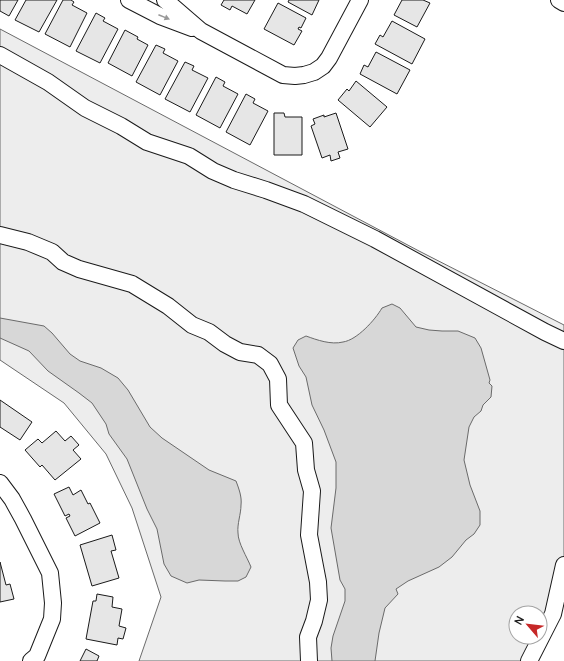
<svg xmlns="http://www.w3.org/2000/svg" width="564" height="661" viewBox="0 0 564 661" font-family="Manrope,sans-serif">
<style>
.built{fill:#ededed;stroke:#6a6a6a;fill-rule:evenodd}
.water{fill:#d7d7d7;stroke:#6a6a6a}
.building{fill:#e6e6e6;stroke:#1a1a1a}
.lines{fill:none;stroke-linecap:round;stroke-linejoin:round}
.minor-casing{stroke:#1a1a1a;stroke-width:18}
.minor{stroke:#fff;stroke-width:16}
.oneway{fill:#989898}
</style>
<rect width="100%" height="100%" fill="#fff"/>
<path class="built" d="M 0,29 L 419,251 L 564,325 L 564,593 L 529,661 L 139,661 L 161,597 L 132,508 L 106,454 L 64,403 L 0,360 ZM 516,613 L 540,613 L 540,637 L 516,637 Z"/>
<g class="water">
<path d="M 392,304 L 400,308 L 416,327 L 429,330 L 442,331 L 458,331 L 475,338 L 481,348 L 490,380 L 489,383 L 492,386 L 491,397 L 483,405 L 481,411 L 474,417 L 469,427 L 464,460 L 470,485 L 480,511 L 480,525 L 474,534 L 466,540 L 452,557 L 439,567 L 408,581 L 396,589 L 398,594 L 385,608 L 379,633 L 375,661 L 332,661 L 331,648 L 333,636 L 345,601 L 345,589 L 340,580 L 331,528 L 336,488 L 336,462 L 324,430 L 312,405 L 306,377 L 299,366 L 293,348 L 298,340 L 306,336 C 317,340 331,345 343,342 C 357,340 375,320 382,308 Z"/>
<path d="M 0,318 L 44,326 L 52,333 L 70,354 L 80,361 L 101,368 L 118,378 L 128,390 L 150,427 L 162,438 L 209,470 L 236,481 C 239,489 242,497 241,505 C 241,514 237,524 238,533 C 238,543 247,557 251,567 L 246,577 L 238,581 L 225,581 L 199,580 L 187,583 L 171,576 L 164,564 L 157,529 L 147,509 L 127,459 L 109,434 L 106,424 L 92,403 L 79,393 L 48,371 L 29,351 L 0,338 Z"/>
</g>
<g class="building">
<path d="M 0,0 L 18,0 L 9,16 L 0,11 Z"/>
<path d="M 26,0 L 57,0 L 39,32 L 15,20 Z"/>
<path d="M 63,0 L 71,0 L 74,2 L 72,5 L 87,13 L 70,47 L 45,34 Z"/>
<path d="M 224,0 L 255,0 L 247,14 L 232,6 L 230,10 L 221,5 Z"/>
<path d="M 289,0 L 319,0 L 312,15 L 288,2 Z"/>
<path d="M 402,0 L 423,0 L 430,3 L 417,27 L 394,15 Z"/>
<path d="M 278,3 L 306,18 L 301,28 L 299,27 L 298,29 L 302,31 L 294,45 L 264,29 Z"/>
<path d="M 96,13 L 105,18 L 103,21 L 118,29 L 100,63 L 76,51 Z"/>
<path d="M 392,21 L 425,39 L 412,64 L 375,44 L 380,35 L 383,37 Z"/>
<path d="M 125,30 L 138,37 L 137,39 L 148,45 L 132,76 L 108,63 Z"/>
<path d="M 156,45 L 165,49 L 163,53 L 178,61 L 160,95 L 136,82 Z"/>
<path d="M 376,52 L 410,70 L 397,94 L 360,74 L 364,65 L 368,67 Z"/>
<path d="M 185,62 L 194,66 L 192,70 L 208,78 L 190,112 L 165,99 Z"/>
<path d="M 216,77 L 225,82 L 223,86 L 238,94 L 220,128 L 196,115 Z"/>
<path d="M 356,81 L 387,107 L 370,127 L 338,100 L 347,89 L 349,91 Z"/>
<path d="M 246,94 L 255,99 L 253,103 L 268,111 L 250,145 L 226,132 Z"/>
<path d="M 274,113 L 284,113 L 285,117 L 302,117 L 302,155 L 274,155 Z"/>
<path d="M 336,113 L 348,149 L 338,152 L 340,158 L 331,161 L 330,155 L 322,158 L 311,126 L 315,124 L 313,119 L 324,115 L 324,117 Z"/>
<path d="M 0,400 L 32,422 L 20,440 L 0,427 Z"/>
<path d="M 56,431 L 65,441 L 71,436 L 79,445 L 73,450 L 81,459 L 55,480 L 42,465 L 40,467 L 25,450 L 38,439 L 42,443 Z"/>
<path d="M 69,487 L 73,495 L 81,490 L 88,504 L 90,503 L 100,523 L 75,536 L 66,518 L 70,516 L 69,514 L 65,516 L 54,494 Z"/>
<path d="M 112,535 L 116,550 L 111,551 L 119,578 L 92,586 L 80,545 Z"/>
<path d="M 0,562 L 6,585 L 10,584 L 14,599 L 0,602 Z"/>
<path d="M 97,594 L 113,597 L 112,607 L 122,609 L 119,626 L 126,628 L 123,639 L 118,638 L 117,645 L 86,639 L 93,601 L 96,601 Z"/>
<path d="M 86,649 L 99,656 L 97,661 L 80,661 Z"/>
</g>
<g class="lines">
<g class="minor-casing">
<g id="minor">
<path d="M 129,0 L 160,16 L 192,28"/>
<path d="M 165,0 L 201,31 L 283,75 L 295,76 L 304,75 L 314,72 L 323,66 L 329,58 L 360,0"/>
<path d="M 559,0 L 564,3"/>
<path d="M 0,55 L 48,82 L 85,108 L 121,126 L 147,142 L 189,156 L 213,171 L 234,180 L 266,190 L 304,204 L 375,239 L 545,332 L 564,341"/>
<path d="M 0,235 L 28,242 L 52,252 L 63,262 L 79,269 L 132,284 L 168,306 L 192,325 L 209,332 L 225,344 L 240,352 L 258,355 L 270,364 L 278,379 L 279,405 L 304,443 L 306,470 L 312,491 L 309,535 L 318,582 L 319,600 L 314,621 L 308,637 L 309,661"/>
<path d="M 0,483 L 12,499 L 23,519 L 50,573 L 53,603 L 52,619 L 37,656 L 31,661"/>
<path d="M 529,661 L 553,614 L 564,565"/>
</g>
</g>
<use href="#minor" class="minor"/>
</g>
<defs><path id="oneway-solid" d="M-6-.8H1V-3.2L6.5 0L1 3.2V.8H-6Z"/></defs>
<use class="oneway" href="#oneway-solid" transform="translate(164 17) rotate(22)"/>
<g transform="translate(528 625) rotate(298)"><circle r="19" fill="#ffffff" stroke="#a3a3a3"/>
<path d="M0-3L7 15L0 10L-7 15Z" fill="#c62828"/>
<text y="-6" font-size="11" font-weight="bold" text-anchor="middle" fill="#1a1a1a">N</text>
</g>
</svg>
